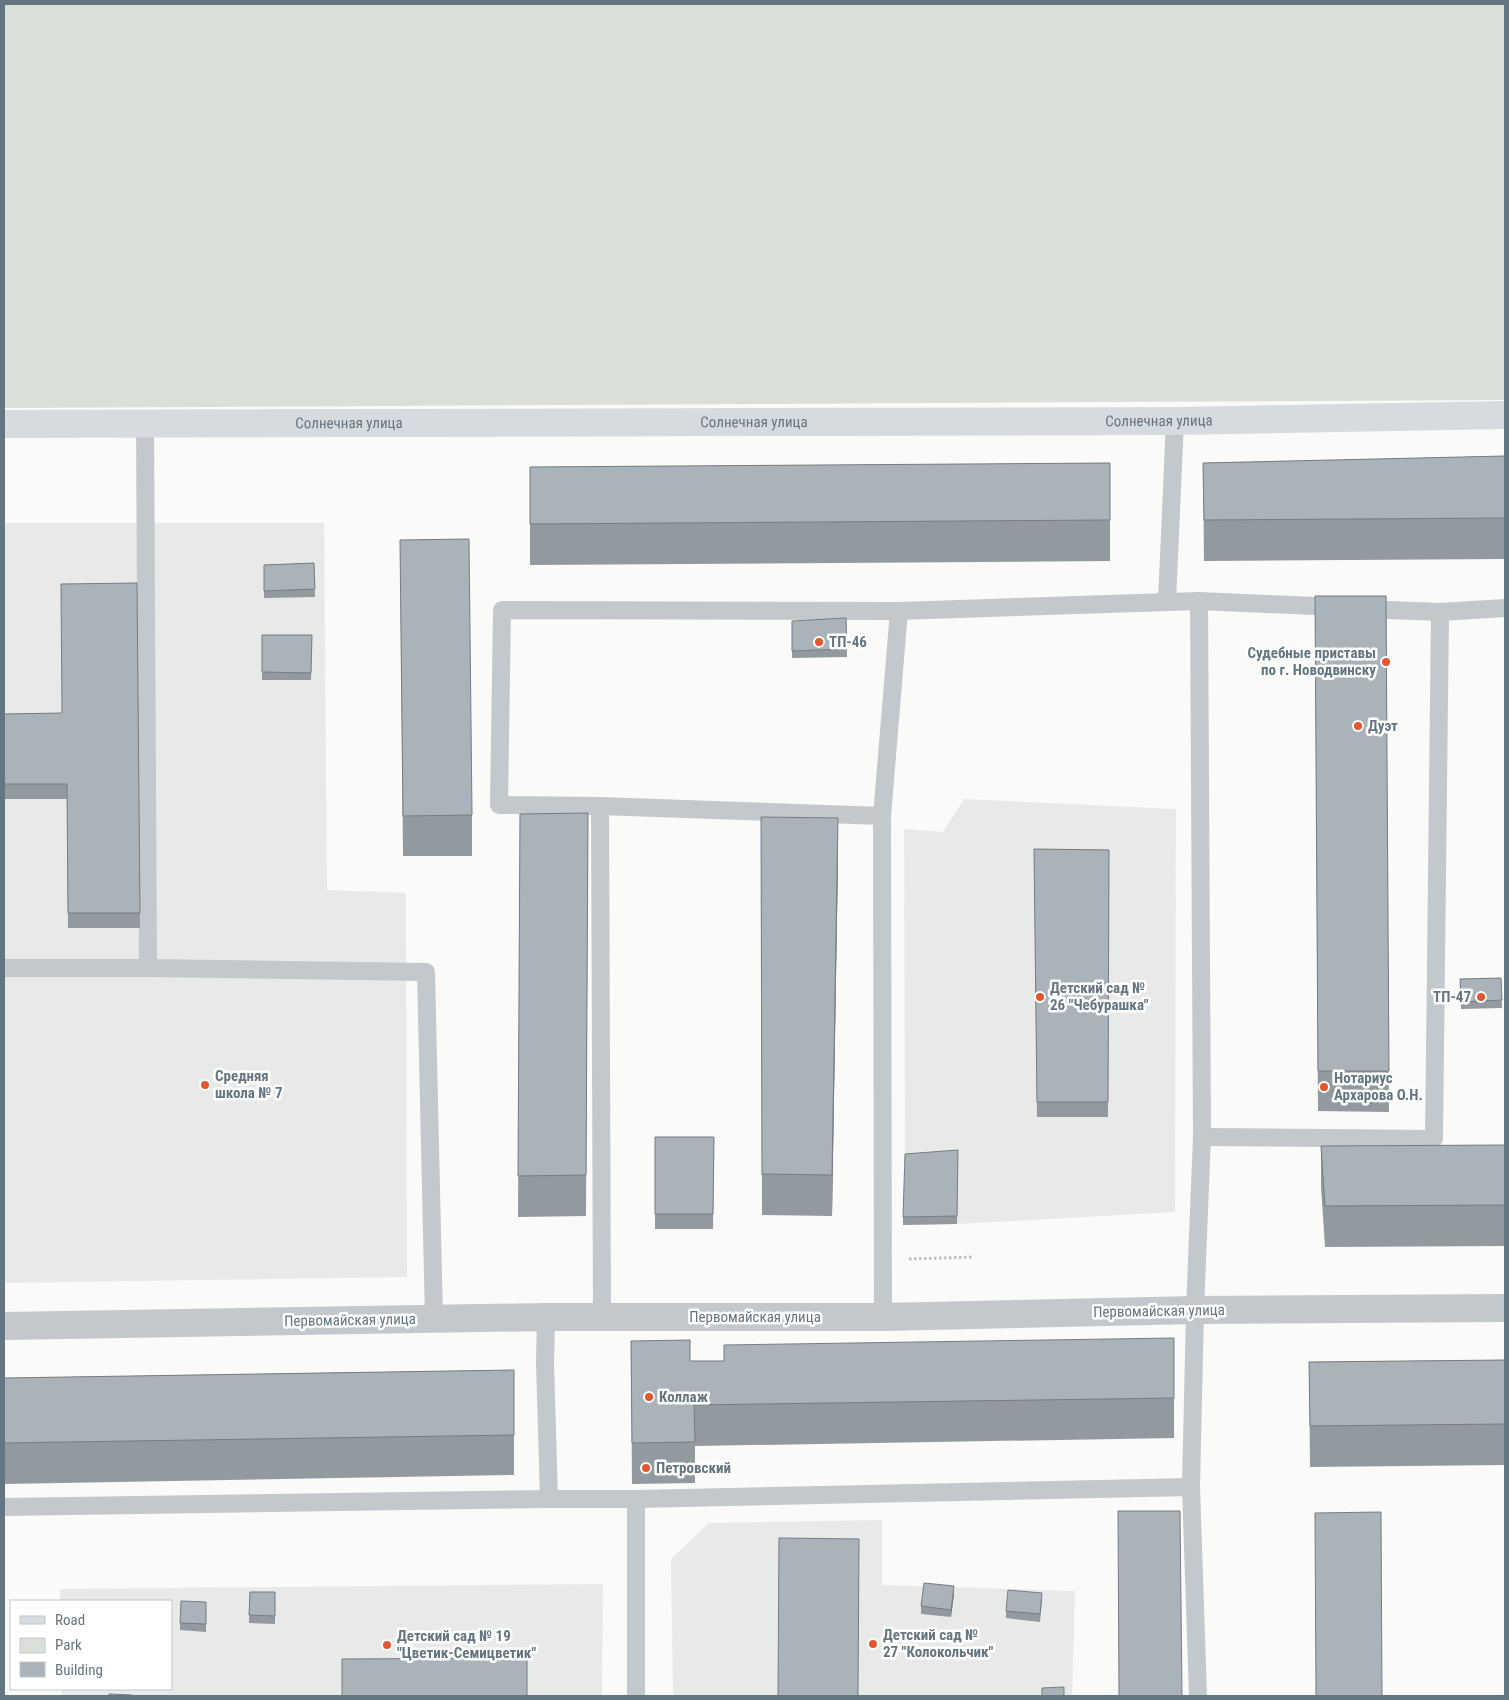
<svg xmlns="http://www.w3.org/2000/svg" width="1509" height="1700" viewBox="0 0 1509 1700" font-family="'Roboto Condensed',sans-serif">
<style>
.built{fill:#e8e9e9}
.green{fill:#dadfd7}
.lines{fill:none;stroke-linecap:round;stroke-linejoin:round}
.path{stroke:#bbbfc2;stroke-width:3;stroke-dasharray:2.5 2.5;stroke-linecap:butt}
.lane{stroke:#c3c8cc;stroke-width:18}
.street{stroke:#c3c8cc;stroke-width:28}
.secondary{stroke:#d6dbdf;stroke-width:28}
.wall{fill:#929a9f}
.shaded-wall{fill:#777d82}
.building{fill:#aab3b9;stroke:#777d82}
.poi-dot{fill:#e4572e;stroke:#fff;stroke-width:2}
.labels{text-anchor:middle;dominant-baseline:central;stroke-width:5;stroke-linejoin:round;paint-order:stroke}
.street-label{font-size:15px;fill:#657683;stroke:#fff}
.poi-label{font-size:15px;font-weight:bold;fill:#657683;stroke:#fff;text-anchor:start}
</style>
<rect width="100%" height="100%" fill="#fafaf8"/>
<g class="built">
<path d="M 4,523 L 324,523 L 327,890 L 406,893 L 407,1277 L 4,1283 Z"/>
<path d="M 964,799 L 1176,809 L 1175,1212 L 957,1224 L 903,1225 L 905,1161 L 904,829 L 943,832 Z"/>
<path d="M 882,1520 L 882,1585 L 1075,1591 L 1072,1696 L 673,1696 L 671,1559 L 709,1523 Z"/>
<path d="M 603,1584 L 602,1696 L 62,1696 L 62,1689 L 171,1689 L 171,1601 L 60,1601 L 60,1589 Z"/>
</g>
<path class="green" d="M 4,4 L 1505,4 L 1505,400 L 4,408 Z"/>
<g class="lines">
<path class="path" d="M 909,1259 L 974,1257"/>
<g class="lane">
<path d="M 1167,602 L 1175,421"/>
<path d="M 1363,609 L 1440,612 L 1505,608"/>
<path d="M 899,611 L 882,816 L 600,806 L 499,805 L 502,610 L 899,611 L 1199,601 L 1337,607"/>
<path d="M 600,806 L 602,1316"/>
<path d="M 882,816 L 883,1317"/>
<path d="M 4,968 L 148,968 L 145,424"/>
<path d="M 148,968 L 426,972 L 434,1319"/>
<path d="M 1202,1137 L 1434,1139 L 1440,612"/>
<path d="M 546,1317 L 545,1363 L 549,1499 L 636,1499 L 636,1696"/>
<path d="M 1191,1487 L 1195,1310 L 1202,1137 L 1199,601"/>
<path d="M 636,1499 L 1191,1487 L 1198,1696"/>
<path d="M 4,1507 L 549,1499"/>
</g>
<path class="street" d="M 4,1326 L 546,1317 L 883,1317 L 1195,1310 L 1505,1308"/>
<path class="secondary" id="s1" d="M 4,424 L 1175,421 L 1505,415"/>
</g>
<g class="wall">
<path d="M 1505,456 L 1505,559 L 1204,561 L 1203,463 Z"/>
<path d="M 1110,463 L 1110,561 L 530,565 L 530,467 Z"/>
<path d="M 400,540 L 472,815 L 472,856 L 403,856 Z"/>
<path d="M 314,563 L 315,597 L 264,598 L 264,565 Z"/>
<path d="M 137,583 L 140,928 L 68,928 L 67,799 L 4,799 L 4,714 L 62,713 Z"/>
<path d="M 1315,596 L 1386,596 L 1389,1112 L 1318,1111 Z"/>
<path d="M 792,621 L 847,649 L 847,657 L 792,658 Z"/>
<path d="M 262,635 L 312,635 L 311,680 L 262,680 Z"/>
<path d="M 588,813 L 586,1216 L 518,1217 L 520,814 Z"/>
<path d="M 761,817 L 838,859 L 832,1216 L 762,1215 Z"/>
<path d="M 1034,849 L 1109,850 L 1108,1117 L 1037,1117 Z"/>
<path d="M 1501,978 L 1502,1008 L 1461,1009 L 1460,979 Z"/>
<path d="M 655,1137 L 714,1137 L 713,1229 L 655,1229 Z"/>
<path d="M 1505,1145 L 1505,1246 L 1325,1247 L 1321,1187 L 1321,1146 Z"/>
<path d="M 958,1150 L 957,1224 L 903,1225 L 903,1217 Z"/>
<path d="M 631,1341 L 690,1361 L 1174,1398 L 1174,1438 L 695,1446 L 695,1483 L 632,1484 Z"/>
<path d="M 1505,1360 L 1505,1465 L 1310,1467 L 1309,1362 Z"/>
<path d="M 514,1370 L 514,1475 L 4,1484 L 4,1378 Z"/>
<path d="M 250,1592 L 275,1592 L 275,1624 L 249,1623 Z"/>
<path d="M 954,1594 L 951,1617 L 921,1614 L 921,1606 Z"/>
<path d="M 1042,1600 L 1040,1622 L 1006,1618 L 1006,1611 Z"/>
<path d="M 206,1602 L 206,1632 L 180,1630 L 180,1623 Z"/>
</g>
<g class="shaded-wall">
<path d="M 838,818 L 838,859 L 832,1216 L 832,1175 Z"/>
<path d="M 954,1586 L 954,1594 L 951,1617 L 951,1610 Z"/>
</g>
<g class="building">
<path d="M 1505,456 L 1505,518 L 1204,520 L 1203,463 Z"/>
<path d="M 1110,463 L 1110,520 L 530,524 L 530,467 Z"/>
<path d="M 469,539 L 472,815 L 403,816 L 400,540 Z"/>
<path d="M 314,563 L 315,589 L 264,591 L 264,565 Z"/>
<path d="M 137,583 L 140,913 L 68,913 L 67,784 L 4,784 L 4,714 L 62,713 L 61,584 Z"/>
<path d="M 1315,596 L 1386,596 L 1389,1071 L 1318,1071 Z"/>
<path d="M 846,618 L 847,649 L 792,651 L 792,621 Z"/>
<path d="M 262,635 L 312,635 L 311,673 L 262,672 Z"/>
<path d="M 588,813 L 586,1175 L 518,1176 L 520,814 Z"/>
<path d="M 761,817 L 838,818 L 832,1175 L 762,1174 Z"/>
<path d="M 1034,849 L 1109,850 L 1108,1102 L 1037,1102 Z"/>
<path d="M 1501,978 L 1502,1000 L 1461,1002 L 1460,979 Z"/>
<path d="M 655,1137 L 714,1137 L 713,1214 L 655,1214 Z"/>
<path d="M 1505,1145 L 1505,1205 L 1325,1206 L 1321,1146 Z"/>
<path d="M 958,1150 L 957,1216 L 903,1217 L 905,1154 Z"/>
<path d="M 1174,1338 L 1174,1398 L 694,1405 L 695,1442 L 632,1443 L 631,1341 L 690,1340 L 690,1361 L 724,1361 L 724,1345 Z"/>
<path d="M 1505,1360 L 1505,1424 L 1310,1426 L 1309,1362 Z"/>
<path d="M 514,1370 L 514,1435 L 4,1443 L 4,1378 Z"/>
<path d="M 1118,1511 L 1180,1511 L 1182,1696 L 1119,1696 Z"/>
<path d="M 1381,1512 L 1382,1696 L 1316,1696 L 1315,1513 Z"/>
<path d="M 779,1538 L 859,1539 L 858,1696 L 778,1696 Z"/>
<path d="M 924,1583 L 954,1586 L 951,1610 L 921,1606 Z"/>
<path d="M 1008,1590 L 1042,1593 L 1040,1614 L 1006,1611 Z"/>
<path d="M 250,1592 L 275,1592 L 275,1616 L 249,1615 Z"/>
<path d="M 181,1601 L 206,1602 L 206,1624 L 180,1623 Z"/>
<path d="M 527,1658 L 527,1696 L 342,1696 L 342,1659 Z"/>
<path d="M 1064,1687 L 1064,1696 L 1042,1696 L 1042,1688 Z"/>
<path d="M 109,1694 L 132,1695 L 131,1696 L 109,1696 Z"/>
</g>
<g class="poi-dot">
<circle cx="819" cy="642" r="5"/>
<circle cx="1386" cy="662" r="5"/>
<circle cx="1358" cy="726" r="5"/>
<circle cx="1040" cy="997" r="5"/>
<circle cx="1481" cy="997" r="5"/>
<circle cx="205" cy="1085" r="5"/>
<circle cx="1324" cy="1087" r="5"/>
<circle cx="649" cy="1397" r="5"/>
<circle cx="646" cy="1468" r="5"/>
<circle cx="873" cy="1644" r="5"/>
<circle cx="387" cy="1645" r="5"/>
</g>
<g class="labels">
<g class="street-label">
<text stroke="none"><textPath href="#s1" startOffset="1155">Солнечная улица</textPath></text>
<text stroke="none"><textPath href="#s1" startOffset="750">Солнечная улица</textPath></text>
<text stroke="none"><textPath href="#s1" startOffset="345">Солнечная улица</textPath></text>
<text transform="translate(1159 1311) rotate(-1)">Первомайская улица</text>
<text x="755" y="1317">Первомайская улица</text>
<text transform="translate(350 1320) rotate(-1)">Первомайская улица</text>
</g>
<g class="poi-label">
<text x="829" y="642">ТП-46</text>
<text x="1376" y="653" text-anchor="end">Судебные приставы<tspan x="1376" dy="17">по г. Новодвинску</tspan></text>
<text x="1368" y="726">Дуэт</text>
<text x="1050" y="988">Детский сад №<tspan x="1050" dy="17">26 "Чебурашка"</tspan></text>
<text x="1471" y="997" text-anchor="end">ТП-47</text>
<text x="215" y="1076">Средняя<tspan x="215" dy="17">школа № 7</tspan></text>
<text x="1334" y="1078">Нотариус<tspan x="1334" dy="17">Архарова О.Н.</tspan></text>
<text x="659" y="1397">Коллаж</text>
<text x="656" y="1468">Петровский</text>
<text x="883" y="1635">Детский сад №<tspan x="883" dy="17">27 "Колокольчик"</tspan></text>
<text x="397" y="1636">Детский сад № 19<tspan x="397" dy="17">"Цветик-Семицветик"</tspan></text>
</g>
</g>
<rect width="1509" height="1700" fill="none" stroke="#657683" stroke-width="10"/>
<rect x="10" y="1600" width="162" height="90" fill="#ffffff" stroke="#c1c8cd"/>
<rect x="20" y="1616" width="25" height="8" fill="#d6dbdf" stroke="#c1c8cd"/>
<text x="55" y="1625" font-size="15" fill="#657683">Road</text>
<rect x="20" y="1638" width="25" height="15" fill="#dadfd7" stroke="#c1c8cd"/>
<text x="55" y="1650" font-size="15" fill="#657683">Park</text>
<rect x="20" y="1662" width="25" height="15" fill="#aab3b9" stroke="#c1c8cd"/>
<text x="55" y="1675" font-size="15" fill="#657683">Building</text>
</svg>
